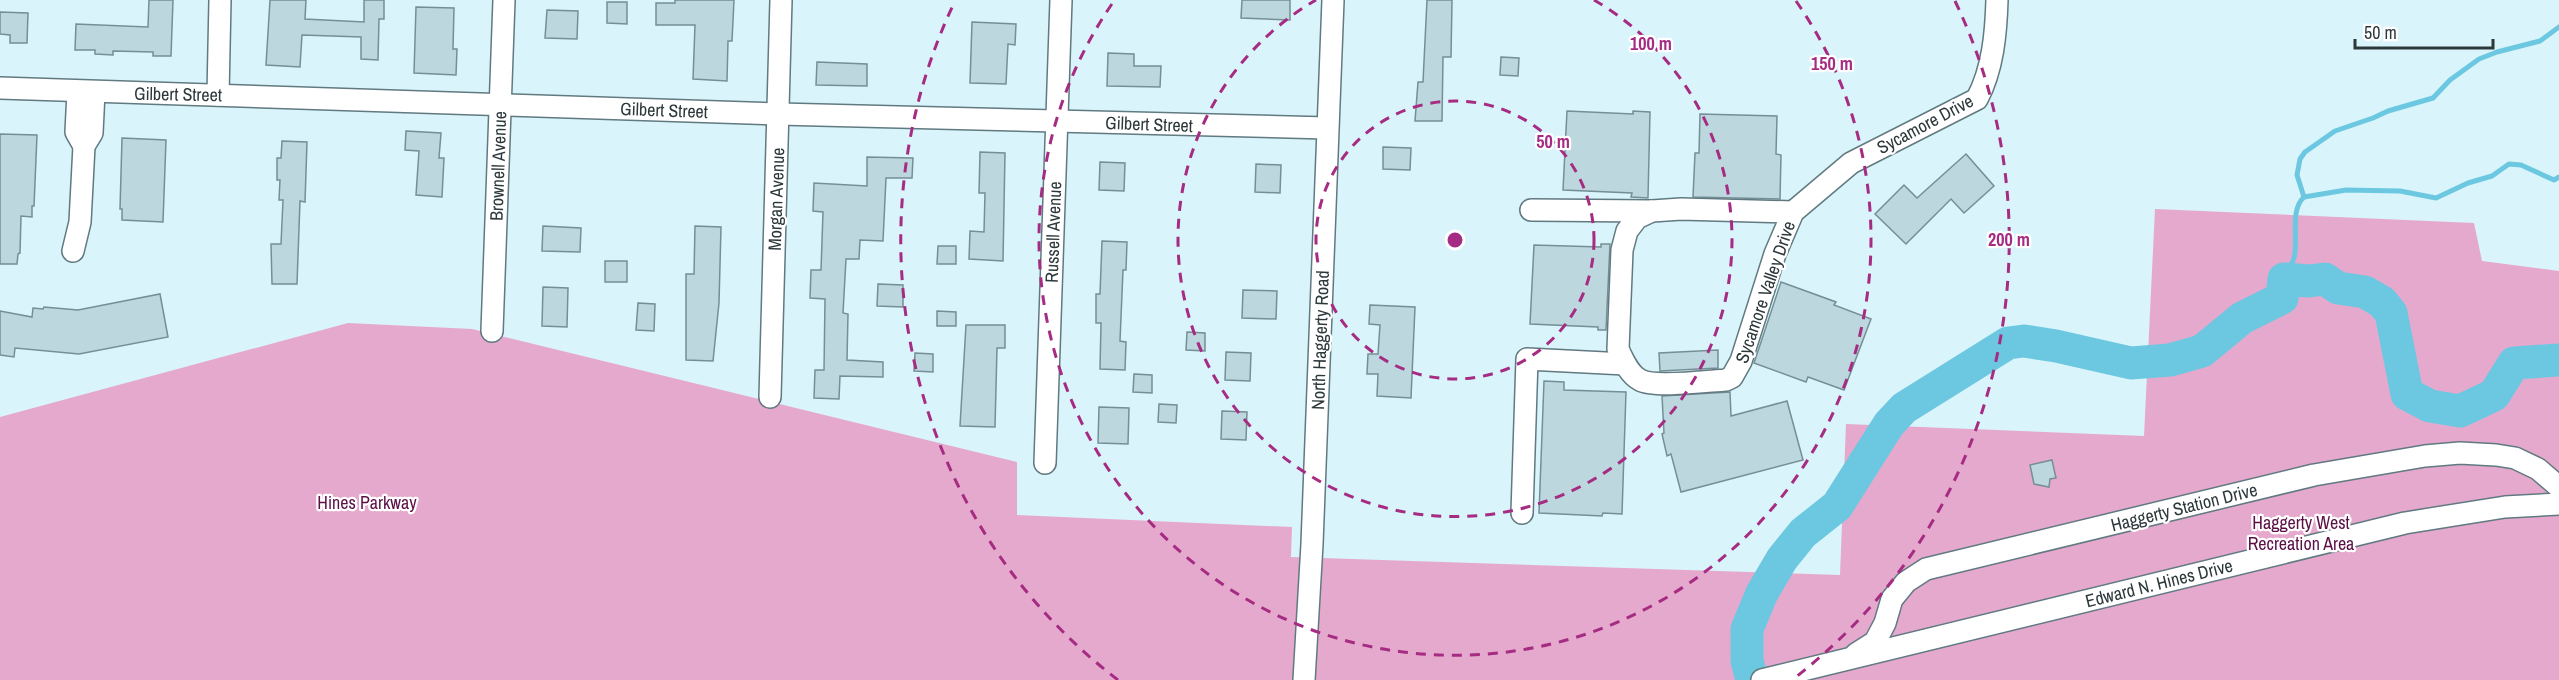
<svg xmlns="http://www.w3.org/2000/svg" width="2559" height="680" viewBox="0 0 2559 680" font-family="'Archivo Narrow',sans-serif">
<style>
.green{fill:#e5a9ce}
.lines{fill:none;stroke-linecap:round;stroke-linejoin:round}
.stream{stroke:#6cc8e0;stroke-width:5}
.river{stroke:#6cc8e0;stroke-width:33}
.building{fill:#bcd7de;stroke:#768f96;stroke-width:1.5}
.minor-casing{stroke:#617980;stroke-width:24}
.minor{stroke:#fff;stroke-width:21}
.ring{fill:none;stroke:#a52c82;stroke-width:3;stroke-dasharray:10 8}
.labels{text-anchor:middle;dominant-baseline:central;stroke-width:4.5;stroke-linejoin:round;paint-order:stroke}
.street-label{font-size:18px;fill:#2d383b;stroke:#fff}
.park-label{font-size:18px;fill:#5b0f46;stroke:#fff}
.centre{fill:#a52c82;stroke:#fff;stroke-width:3}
.ring-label{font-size:18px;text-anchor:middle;font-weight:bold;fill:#a52c82;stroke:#fff;stroke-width:4.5;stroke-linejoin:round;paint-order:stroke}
</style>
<rect width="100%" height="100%" fill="#daf4fc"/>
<path class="green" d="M 2155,209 L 2474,223 L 2482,261 L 2559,271 L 2559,680 L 0,680 L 0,417 L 348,323 L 472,329 L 1017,462 L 1017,515 L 1292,527 L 1291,557 L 1840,575 L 1846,424 L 2144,436 Z"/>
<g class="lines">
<g class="stream">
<path d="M 2304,197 L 2297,175 L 2300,159 L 2305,152 L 2335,131 L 2373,118 L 2388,111 L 2433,98 L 2450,80 L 2479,59 L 2497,52 L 2540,41 L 2559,27"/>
<path d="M 2284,279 C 2286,268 2292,266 2294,258 C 2299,239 2289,211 2304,197 L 2346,190 L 2400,191 L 2436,198 L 2468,183 L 2492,176 L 2509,164 L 2521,165 L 2554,180 L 2559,177"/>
</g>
<path class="river" d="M 1752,680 L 1747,661 L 1747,629 L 1762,593 L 1782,559 L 1803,533 L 1837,506 L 1889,424 L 1904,408 L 2008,343 L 2024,341 L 2056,346 L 2131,363 L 2170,360 L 2202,351 L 2242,318 L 2282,298 L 2284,279 L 2309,281 L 2325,279 L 2338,288 L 2365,292 L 2382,302 L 2391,313 L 2407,394 L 2430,406 L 2460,411 L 2494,395 L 2514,363 L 2559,360"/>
</g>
<g class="building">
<path d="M 149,0 L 173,0 L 171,56 L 153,56 L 153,52 L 113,51 L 113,55 L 95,54 L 95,50 L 75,50 L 76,24 L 148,27 Z"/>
<path d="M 270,0 L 306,0 L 305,19 L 364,22 L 364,0 L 384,0 L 384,19 L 379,19 L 378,60 L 361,59 L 361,37 L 302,35 L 300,67 L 266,65 Z"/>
<path d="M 675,0 L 734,0 L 732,41 L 728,41 L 727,81 L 693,79 L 695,25 L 656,25 L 656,3 L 675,3 Z"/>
<path d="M 1242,0 L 1290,0 L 1290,20 L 1241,18 Z"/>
<path d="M 1427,0 L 1452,0 L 1451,57 L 1443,57 L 1442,121 L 1415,121 L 1418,82 L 1423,82 Z"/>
<path d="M 607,2 L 627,2 L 627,24 L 607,23 Z"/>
<path d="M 416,7 L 454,8 L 453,49 L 457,49 L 456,75 L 414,73 Z"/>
<path d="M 547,10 L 578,11 L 577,39 L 545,38 Z"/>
<path d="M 0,12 L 28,13 L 27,43 L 10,43 L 10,35 L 0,34 Z"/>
<path d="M 972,22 L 1016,24 L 1015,45 L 1008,44 L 1006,84 L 970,83 Z"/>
<path d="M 1108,53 L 1134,54 L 1134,66 L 1161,66 L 1160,87 L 1107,86 Z"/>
<path d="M 1501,57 L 1519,58 L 1518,76 L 1500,75 Z"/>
<path d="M 817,62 L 867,64 L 867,86 L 816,85 Z"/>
<path d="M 1567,111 L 1633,114 L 1633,111 L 1650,112 L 1648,198 L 1631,197 L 1632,193 L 1563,190 Z"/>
<path d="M 1700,114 L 1777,116 L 1776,154 L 1781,155 L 1780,199 L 1693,197 L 1695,153 L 1699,153 Z"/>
<path d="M 406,131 L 441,133 L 439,158 L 444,158 L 442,197 L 416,195 L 419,151 L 405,150 Z"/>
<path d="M 0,134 L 37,135 L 34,206 L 32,206 L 32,217 L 21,216 L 20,253 L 18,254 L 17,264 L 0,264 Z"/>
<path d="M 122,138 L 166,140 L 163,222 L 122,220 L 122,209 L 120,209 Z"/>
<path d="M 282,141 L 307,142 L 305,202 L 300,201 L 297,284 L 272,284 L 271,244 L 281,244 L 283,200 L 279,200 L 280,180 L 277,180 L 277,158 L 281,158 Z"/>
<path d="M 1383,147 L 1411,148 L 1410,170 L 1383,169 Z"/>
<path d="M 980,152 L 1005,153 L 1003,261 L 969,259 L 970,231 L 984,232 L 985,193 L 979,193 Z"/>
<path d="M 1966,154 L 1994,186 L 1964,213 L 1951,199 L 1906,244 L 1875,214 L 1904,185 L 1917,198 Z"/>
<path d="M 867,157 L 913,158 L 912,178 L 886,178 L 883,241 L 860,240 L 859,259 L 846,259 L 843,313 L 848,314 L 847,360 L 883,362 L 883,377 L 840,376 L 839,399 L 814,398 L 815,370 L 824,370 L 825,299 L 810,298 L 811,270 L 821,270 L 823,212 L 813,211 L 814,183 L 867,186 Z"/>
<path d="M 1100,162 L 1125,163 L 1124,191 L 1099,190 Z"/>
<path d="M 1256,164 L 1281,165 L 1280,193 L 1255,192 Z"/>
<path d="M 543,226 L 581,228 L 580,252 L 542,251 Z"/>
<path d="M 695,226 L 721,227 L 719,303 L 713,361 L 686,360 L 686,274 L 694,274 Z"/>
<path d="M 1102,241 L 1127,242 L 1126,270 L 1123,270 L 1120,341 L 1126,342 L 1125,370 L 1100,369 L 1101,323 L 1096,323 L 1096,294 L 1100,294 Z"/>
<path d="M 1601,244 L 1610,244 L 1606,330 L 1598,330 L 1598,327 L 1530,324 L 1534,245 L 1601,247 Z"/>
<path d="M 938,246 L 956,246 L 956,264 L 937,264 Z"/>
<rect x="605" y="261" width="22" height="21"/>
<path d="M 1781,282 L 1836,302 L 1834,305 L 1871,319 L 1844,390 L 1808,377 L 1806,382 L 1754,363 Z"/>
<path d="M 878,284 L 903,285 L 903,307 L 877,306 Z"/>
<path d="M 543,287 L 568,288 L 567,327 L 542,326 Z"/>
<path d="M 1243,290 L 1277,291 L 1276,319 L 1242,318 Z"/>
<path d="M 160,294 L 168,337 L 79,354 L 15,348 L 14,357 L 0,355 L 0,311 L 32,317 L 33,308 L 43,309 L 44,307 L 78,310 Z"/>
<path d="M 638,303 L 655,304 L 654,331 L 636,330 Z"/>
<path d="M 1370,305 L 1415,307 L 1411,398 L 1377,396 L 1378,374 L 1367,374 L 1368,354 L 1378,354 L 1380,325 L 1369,324 Z"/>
<path d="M 937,311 L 956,312 L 956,326 L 937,326 Z"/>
<path d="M 966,325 L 1005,325 L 1005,348 L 997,348 L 995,427 L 960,426 Z"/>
<path d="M 1187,332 L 1205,333 L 1205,351 L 1186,350 Z"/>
<path d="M 1718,350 L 1718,368 L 1660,371 L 1659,353 Z"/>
<path d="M 1226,352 L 1251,353 L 1250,381 L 1225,380 Z"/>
<path d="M 915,353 L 933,354 L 933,372 L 914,371 Z"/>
<path d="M 1134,374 L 1152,375 L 1152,393 L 1133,392 Z"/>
<path d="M 1544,381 L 1564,382 L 1564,390 L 1626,392 L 1622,514 L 1603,513 L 1602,516 L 1539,513 Z"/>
<path d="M 1730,392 L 1731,416 L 1787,401 L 1803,460 L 1681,492 L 1671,454 L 1667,456 L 1662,434 L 1664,433 L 1662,396 Z"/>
<path d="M 1159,404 L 1177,405 L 1176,423 L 1158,422 Z"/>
<path d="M 1099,407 L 1129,408 L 1128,444 L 1098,443 Z"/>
<path d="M 1222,411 L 1247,412 L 1246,440 L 1221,439 Z"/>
<path d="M 2052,460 L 2056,478 L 2050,479 L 2049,487 L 2034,484 L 2030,465 Z"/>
</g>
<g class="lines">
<g class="minor-casing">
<g id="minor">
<path d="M 0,88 L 779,114 L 1327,128"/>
<path d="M 78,92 L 76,132 L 84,146"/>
<path d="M 218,95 L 220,0"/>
<path d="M 1531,210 L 1652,211"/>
<path d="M 1793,212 L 1681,209 L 1652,211 L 1637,218 L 1627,231 L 1622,250 L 1618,349 C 1623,360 1629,374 1640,380 C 1654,388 1708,381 1726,380 L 1732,377 L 1741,361 L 1775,254 L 1793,212 L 1851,163 L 1977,99 C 1993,69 1996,33 1997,0"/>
<path d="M 73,251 L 80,222 L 84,146 L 92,133 L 94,92"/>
<path d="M 492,331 L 504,0"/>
<path d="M 770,397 L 781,0"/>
<path d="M 1045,463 L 1061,0"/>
<path d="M 1522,513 L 1527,359 L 1625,364"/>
<path d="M 1856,654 L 1875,642 L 1885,623 L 1892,599 L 1906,582 L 1926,569 L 2314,475 L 2425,456 L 2460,453 L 2496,455 L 2515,458 L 2538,469 L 2559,487"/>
<path d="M 1304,680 L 1312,544 L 1333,0"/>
<path d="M 1762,680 L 2405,523 L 2505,507 L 2559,504"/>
</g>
</g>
<use href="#minor" class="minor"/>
</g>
<g class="ring">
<circle cx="1455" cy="240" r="139"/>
<path d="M1594 0A277 277 0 1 1 1316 0"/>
<path d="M1796 1A416 416 0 1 1 1114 1"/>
<path d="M1118 680A554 554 0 0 1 955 1M1955 1A554 554 0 0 1 1792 680"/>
</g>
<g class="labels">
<g class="street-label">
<text transform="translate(178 94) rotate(1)">Gilbert Street</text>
<text transform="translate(664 110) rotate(2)">Gilbert Street</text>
<text transform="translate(1149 124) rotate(2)">Gilbert Street</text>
<text transform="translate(1925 124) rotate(-28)">Sycamore Drive</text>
<text transform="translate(498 166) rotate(-88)">Brownell Avenue</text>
<text transform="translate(776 199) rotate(-88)">Morgan Avenue</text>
<text transform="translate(1053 232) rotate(-88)">Russell Avenue</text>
<text transform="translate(1765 292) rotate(-71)">Sycamore Valley Drive</text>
<text transform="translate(1320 340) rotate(-88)">North Haggerty Road</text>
<text transform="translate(2184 507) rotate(-14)">Haggerty Station Drive</text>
<text transform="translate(2159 583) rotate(-14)">Edward N. Hines Drive</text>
</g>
<g class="park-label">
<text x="367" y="502">Hines Parkway</text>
<text x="2301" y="522">Haggerty West<tspan x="2301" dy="21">Recreation Area</tspan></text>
</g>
</g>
<circle cx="1455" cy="240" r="9" class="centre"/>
<g class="ring-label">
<text x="1651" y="50">100 m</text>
<text x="1832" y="70">150 m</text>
<text x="1553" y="148">50 m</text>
<text x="2009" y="246">200 m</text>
</g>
<path d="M2355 39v9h138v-9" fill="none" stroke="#2d383b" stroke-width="3"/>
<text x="2364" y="39" font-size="18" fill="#2d383b" stroke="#ffffff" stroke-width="4.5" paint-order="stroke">50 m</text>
</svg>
